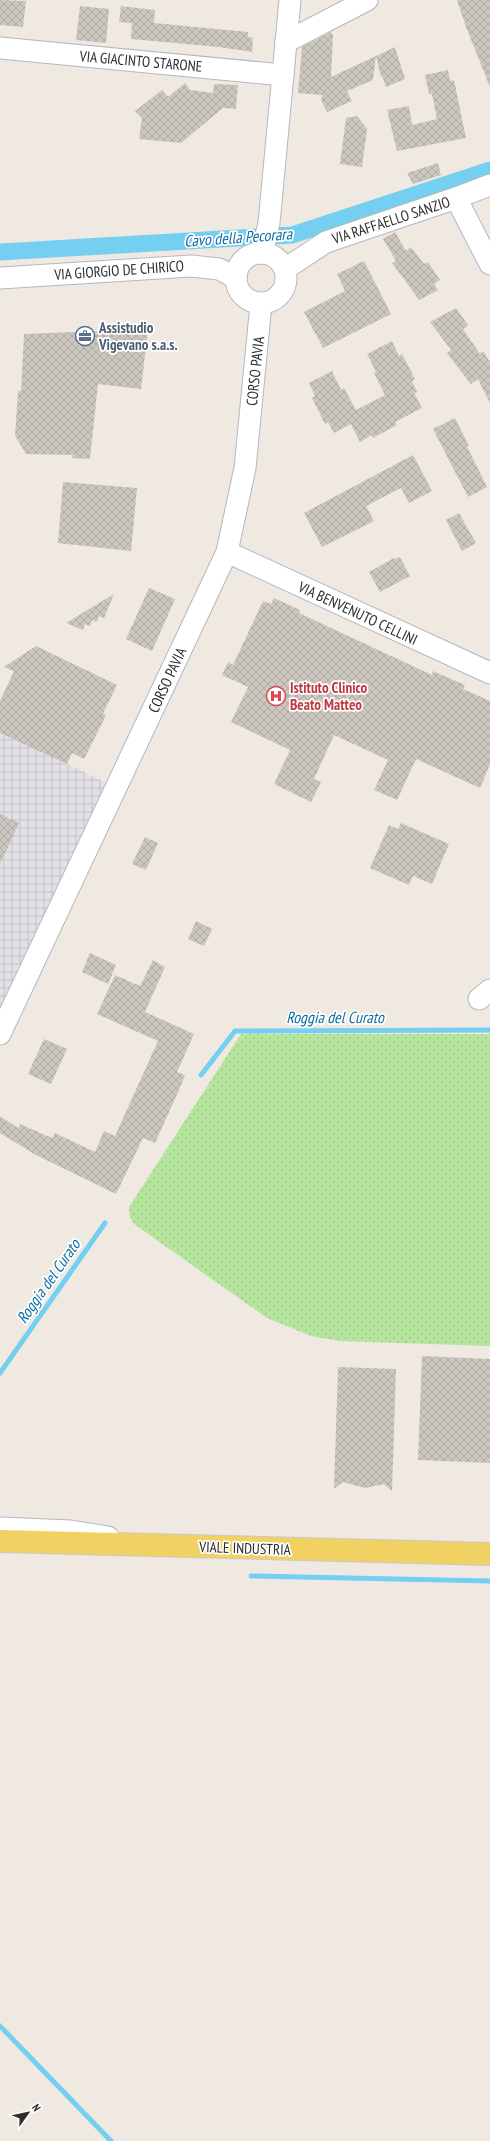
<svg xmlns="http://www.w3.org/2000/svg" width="490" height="2141" viewBox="0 0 490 2141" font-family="'PT Sans Narrow',sans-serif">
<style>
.industrial{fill:url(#industrial-grid)}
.grass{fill:url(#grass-dots)}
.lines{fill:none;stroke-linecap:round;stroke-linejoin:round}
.stream{stroke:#75cff0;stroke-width:5}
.canal{stroke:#75cff0;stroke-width:17}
.building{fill:url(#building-cross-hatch)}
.minor-casing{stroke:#b4b7c1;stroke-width:23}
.major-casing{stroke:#c9c9c9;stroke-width:24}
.minor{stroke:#fff;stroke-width:21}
.major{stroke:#f2d163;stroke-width:22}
.labels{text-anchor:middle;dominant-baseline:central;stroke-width:3.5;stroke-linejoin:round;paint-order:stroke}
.street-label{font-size:15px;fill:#2e2e2e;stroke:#fff}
.service-label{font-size:15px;font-weight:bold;fill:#4e5e75;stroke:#fff;text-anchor:start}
.health-label{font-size:15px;font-weight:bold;fill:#be3a42;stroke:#fff;text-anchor:start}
.water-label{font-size:16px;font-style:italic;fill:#0d6fa3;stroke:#fff}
</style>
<defs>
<pattern id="industrial-grid" width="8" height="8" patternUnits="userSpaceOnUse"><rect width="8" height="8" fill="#e3e1e8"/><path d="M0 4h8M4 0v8" fill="none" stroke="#c3c1c7"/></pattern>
<pattern id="grass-dots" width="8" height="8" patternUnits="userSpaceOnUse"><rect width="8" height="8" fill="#b6e59e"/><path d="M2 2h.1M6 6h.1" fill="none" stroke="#9dc588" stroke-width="1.8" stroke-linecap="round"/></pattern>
<pattern id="building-cross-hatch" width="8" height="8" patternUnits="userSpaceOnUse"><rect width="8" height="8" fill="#cbc7bf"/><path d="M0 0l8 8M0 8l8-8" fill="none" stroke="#afaba4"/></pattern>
</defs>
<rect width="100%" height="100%" fill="#efe9e1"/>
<path class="industrial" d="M 0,730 L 106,783 L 0,1009 Z"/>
<path class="grass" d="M 241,1034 L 490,1034 L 490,1346 L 339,1341 L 311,1336 L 267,1318 L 134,1224 L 130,1217 L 129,1207 Z"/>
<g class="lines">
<g class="stream">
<path d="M 201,1075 L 235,1031 L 490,1030"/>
<path d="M 0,1373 L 105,1223"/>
<path d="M 251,1576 L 490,1581"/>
<path d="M 0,2026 L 111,2141"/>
</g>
<path class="canal" d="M 0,252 L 292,235 L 490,170"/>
</g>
<g class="building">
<path d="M 0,0 L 26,1 L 23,27 L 0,25 Z"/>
<path d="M 457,0 L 490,0 L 490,87 L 466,27 Z"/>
<path d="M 80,6 L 109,9 L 106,43 L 76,40 Z"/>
<path d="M 121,6 L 155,10 L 154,23 L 248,32 L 248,37 L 253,38 L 252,52 L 219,47 L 131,39 L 132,23 L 119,22 Z"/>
<path d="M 331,32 L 333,36 L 331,77 L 376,56 L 373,80 L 347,91 L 352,101 L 327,112 L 321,100 L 322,95 L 298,93 L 302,47 Z"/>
<path d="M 395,47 L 405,79 L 386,87 L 382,76 L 381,77 L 376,56 Z"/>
<path d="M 448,70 L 450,81 L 454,80 L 466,138 L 397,151 L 387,110 L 409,106 L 412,125 L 437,119 L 432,94 L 429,94 L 425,75 Z"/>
<path d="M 185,83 L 190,90 L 213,93 L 214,84 L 238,85 L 236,109 L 223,108 L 181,143 L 139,139 L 142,118 L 135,111 L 162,90 L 168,97 Z"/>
<path d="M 357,116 L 367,129 L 362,167 L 340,164 L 346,118 Z"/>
<path d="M 438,163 L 441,175 L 413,184 L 407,173 Z"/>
<path d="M 395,232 L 406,251 L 411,247 L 424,264 L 428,262 L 440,280 L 434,284 L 438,290 L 419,300 L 404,279 L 392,263 L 396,261 L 383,239 Z"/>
<path d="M 364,261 L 391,314 L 323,348 L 304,312 L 345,291 L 337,274 Z"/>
<path d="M 456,308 L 468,325 L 463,329 L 480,354 L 483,351 L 490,362 L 490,403 L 478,379 L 471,384 L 459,369 L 447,353 L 451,350 L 430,322 Z"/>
<path d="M 148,329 L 141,389 L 98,384 L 90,459 L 72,458 L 73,455 L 26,454 L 15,436 L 18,391 L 21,391 L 24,334 Z"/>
<path d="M 392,341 L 399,356 L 402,354 L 415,379 L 412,381 L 417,392 L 414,393 L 422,408 L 395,422 L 397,425 L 373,438 L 372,435 L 360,442 L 351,424 L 334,433 L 328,422 L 325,424 L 312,398 L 315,396 L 309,383 L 332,371 L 341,390 L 344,388 L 356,410 L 385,395 L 374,373 L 376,372 L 367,354 Z"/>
<path d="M 455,418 L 469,446 L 467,447 L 487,487 L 468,497 L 433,429 Z"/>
<path d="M 413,455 L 432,491 L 409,503 L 401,488 L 366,506 L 374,521 L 322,547 L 304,513 Z"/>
<path d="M 63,482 L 137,488 L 131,551 L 58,543 Z"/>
<path d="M 459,513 L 476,543 L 462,551 L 446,520 Z"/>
<path d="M 400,557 L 410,576 L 380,592 L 369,572 L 394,558 L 395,559 Z"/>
<path d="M 149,588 L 175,599 L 152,651 L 126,639 Z"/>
<path d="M 114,594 L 104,618 L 99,616 L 97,622 L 92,620 L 90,626 L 85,624 L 83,630 L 66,623 Z"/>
<path d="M 274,598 L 300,610 L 299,613 L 432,675 L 433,671 L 465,685 L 463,689 L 490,701 L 490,764 L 480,788 L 416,759 L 397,800 L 374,790 L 388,760 L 334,735 L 314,779 L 321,782 L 311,802 L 274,784 L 290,750 L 231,722 L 248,687 L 222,675 L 228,662 L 233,665 L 263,601 L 271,604 Z"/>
<path d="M 36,646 L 117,685 L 103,713 L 106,715 L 84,759 L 72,753 L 67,764 L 0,733 L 0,701 L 14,671 L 4,667 Z"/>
<path d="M 0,814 L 19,823 L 0,864 Z"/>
<path d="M 401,823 L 449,844 L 432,884 L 413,876 L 409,885 L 370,868 L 389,825 L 398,829 Z"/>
<path d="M 145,837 L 158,843 L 146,870 L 132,864 Z"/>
<path d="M 196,921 L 212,929 L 204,946 L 188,939 Z"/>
<path d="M 90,953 L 116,965 L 108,984 L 82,972 Z"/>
<path d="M 153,960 L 165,967 L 145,1012 L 194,1034 L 177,1072 L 185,1075 L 179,1090 L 155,1143 L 143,1138 L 116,1194 L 34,1154 L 0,1133 L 0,1116 L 18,1128 L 20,1124 L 52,1138 L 55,1133 L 95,1152 L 104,1131 L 115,1136 L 158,1041 L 97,1014 L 115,975 L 140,986 Z"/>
<path d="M 44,1039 L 67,1049 L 51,1084 L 28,1074 Z"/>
<path d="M 422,1356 L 490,1359 L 490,1463 L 418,1460 Z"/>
<path d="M 338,1367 L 396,1369 L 392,1491 L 384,1484 L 365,1488 L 343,1482 L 334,1489 Z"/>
</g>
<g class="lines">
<g class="minor-casing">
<g id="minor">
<path d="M 286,42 L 367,0"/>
<path d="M 0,48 L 283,75"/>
<path d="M 456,198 L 490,185"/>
<circle cx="261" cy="278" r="25"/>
<path d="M 262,253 L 269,223 L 290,0"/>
<path d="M 285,269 L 326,242 L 456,198 L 490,264"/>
<path d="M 0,278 L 191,266 L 219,269 L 236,278"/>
<path d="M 227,552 L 490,673"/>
<path d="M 479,999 L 490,990"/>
<path d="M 0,1034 L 227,552 L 245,468 L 261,304"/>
<path d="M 0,1528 L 71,1531 L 108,1537"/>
</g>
</g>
<g class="major-casing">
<path id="major" d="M 0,1541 L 490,1554"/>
</g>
<use href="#minor" class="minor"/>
<use href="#major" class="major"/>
</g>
<defs>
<g id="office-ring" transform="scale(1)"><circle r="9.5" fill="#fff" stroke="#5c6f8a" stroke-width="1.5"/><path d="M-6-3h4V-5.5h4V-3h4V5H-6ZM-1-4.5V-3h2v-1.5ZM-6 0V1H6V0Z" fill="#5c6f8a"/></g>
<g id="hospital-ring" transform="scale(1)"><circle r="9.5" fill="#fff" stroke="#e0444e" stroke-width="1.5"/><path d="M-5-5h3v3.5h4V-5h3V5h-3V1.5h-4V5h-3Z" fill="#e0444e"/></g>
</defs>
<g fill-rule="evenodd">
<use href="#office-ring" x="85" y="336"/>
<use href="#hospital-ring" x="276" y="696"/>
</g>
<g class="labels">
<g class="street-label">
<text transform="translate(141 61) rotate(5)">VIA GIACINTO STARONE</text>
<text transform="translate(391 220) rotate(-18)">VIA RAFFAELLO SANZIO</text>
<text transform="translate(119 270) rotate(-4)">VIA GIORGIO DE CHIRICO</text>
<text transform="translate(255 371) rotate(-84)">CORSO PAVIA</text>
<text transform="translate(358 613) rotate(25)">VIA BENVENUTO CELLINI</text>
<text transform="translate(167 680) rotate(-65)">CORSO PAVIA</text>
<text transform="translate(245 1548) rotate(2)">VIALE INDUSTRIA</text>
</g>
<g class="service-label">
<text x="99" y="327">Assistudio<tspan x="99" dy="17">Vigevano s.a.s.</tspan></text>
</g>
<g class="health-label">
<text x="290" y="687">Istituto Clinico<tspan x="290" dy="17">Beato Matteo</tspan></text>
</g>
<g class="water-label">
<text transform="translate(238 237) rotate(-4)">Cavo della Pecorara</text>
<text x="335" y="1017">Roggia del Curato</text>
<text transform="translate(48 1281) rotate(-55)">Roggia del Curato</text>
</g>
</g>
<g transform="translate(28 2113) rotate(57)" stroke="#ffffff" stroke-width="3" paint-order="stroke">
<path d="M0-3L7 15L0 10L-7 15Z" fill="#2e2e2e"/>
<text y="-6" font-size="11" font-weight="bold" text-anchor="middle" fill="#2e2e2e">N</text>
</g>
</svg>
